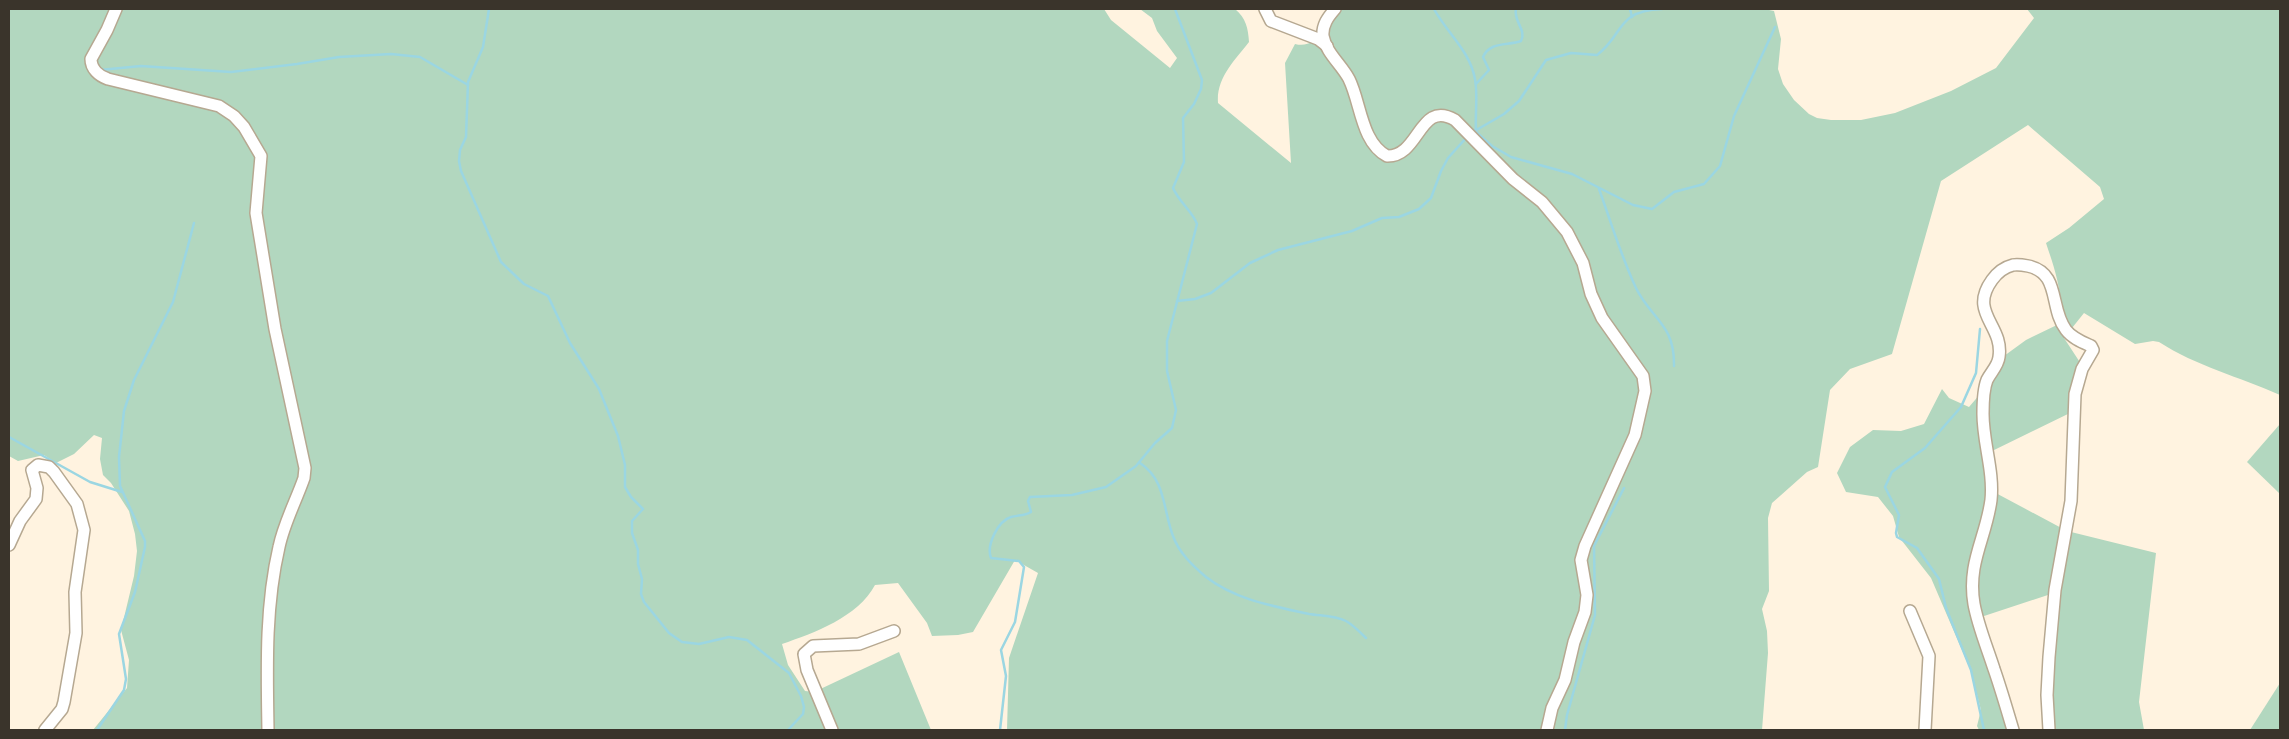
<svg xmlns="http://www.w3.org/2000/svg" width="2289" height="739" viewBox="0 0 2289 739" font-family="'Varela Round',sans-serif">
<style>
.green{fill:#b2d7bf}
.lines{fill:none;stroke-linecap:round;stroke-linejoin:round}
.stream{stroke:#9bd6e2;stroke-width:2.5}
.minor-casing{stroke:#b6a891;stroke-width:14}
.minor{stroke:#fff;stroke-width:11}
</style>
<rect width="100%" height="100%" fill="#fff3e0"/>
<g class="green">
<path d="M 9,9 L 1104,9 L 1111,20 L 1170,68 L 1177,58 L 1157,31 L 1152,18 L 1140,9 L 1235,9 C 1246,18 1248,28 1249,42 C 1235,60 1216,78 1218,103 L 1291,163 L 1285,63 L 1295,44 C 1317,50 1329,23 1339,9 L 1764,9 L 1774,11 L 1781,39 L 1778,69 L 1783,84 L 1794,100 L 1809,114 L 1817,118 L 1831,120 L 1861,120 L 1895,113 L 1951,91 L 1996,68 L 2034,18 L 2027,9 L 2280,9 L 2280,395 C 2240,377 2196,366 2159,342 L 2153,341 L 2135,344 L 2084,313 L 2064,338 L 2083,367 L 2072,412 L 1988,453 L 1992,491 L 2067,531 L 2156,553 L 2139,702 L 2144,730 L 2054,730 L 2052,699 L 2057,592 L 1978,618 L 2009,730 L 1979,730 L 1977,726 L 1981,710 L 1971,671 L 1931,578 L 1899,537 L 1893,516 L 1878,497 L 1846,492 L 1837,473 L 1850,447 L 1873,430 L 1901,431 L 1924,424 L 1942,389 L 1949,398 L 1969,407 L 1993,379 L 2004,356 L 2026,340 L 2059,324 C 2065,297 2054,267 2046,243 L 2069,228 L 2104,199 L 2100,187 L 2028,125 L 1941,181 L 1892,354 L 1850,369 L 1830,390 L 1818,467 L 1807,472 L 1772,503 L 1768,518 L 1769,591 L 1762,609 L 1767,631 L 1768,653 L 1762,730 L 1007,730 L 1009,658 L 1038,573 L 1015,560 L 973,632 L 958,635 L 932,636 L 927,623 L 898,583 L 875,585 C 858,617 814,633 782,644 L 788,665 L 805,691 L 814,692 L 899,652 L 931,730 L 93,730 L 127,688 L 129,660 L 121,630 L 134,576 L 137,551 L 135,534 L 129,511 L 111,483 L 103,475 L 100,459 L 102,438 L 94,435 L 74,454 L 56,463 L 44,455 L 18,461 L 9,456 Z"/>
<path d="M 2280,424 L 2280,494 L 2247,462 Z"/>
<path d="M 2280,683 L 2280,730 L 2250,730 Z"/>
</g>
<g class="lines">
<g class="stream">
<path d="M 489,9 L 483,47 L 468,82 L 466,137 L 460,150 L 459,161 L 461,171 L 501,262 L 524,284 L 548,296 L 570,343 L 599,389 L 618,436 L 625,465 L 625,487 L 631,497 L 643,509 L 632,521 L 632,533 L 638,550 L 638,564 L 642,579 L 641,594 L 644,602 L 669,633 L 682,642 L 699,644 L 729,637 L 747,640 L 789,673 L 801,696 L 804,707 L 803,714 L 788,730"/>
<path d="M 1434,9 C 1447,33 1470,51 1475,79 C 1478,95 1475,113 1476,130"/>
<path d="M 1630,9 L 1632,17"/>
<path d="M 100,70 L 141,66 L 231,72 L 297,64 L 339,57 L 391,54 L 420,57 L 468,85"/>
<path d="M 1476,84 L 1489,70 L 1483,57 C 1490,41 1508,46 1521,41 C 1527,30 1513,21 1516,9"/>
<path d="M 1474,130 L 1492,146 L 1511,157 L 1572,174 L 1633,205 L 1652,209 L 1674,192 L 1704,184 L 1720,166 L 1734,116 L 1775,27"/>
<path d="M 1473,132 L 1504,114 L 1519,101 L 1546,60 L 1571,53 L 1597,55 C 1625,34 1615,11 1662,9"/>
<path d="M 1599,189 C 1611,222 1621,256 1636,288 C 1651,319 1675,324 1674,366"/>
<path d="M 1177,301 L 1195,299 L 1211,293 L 1250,263 L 1278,250 L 1352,231 L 1382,218 L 1399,217 L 1419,209 L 1431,198 L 1441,171 L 1448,158 L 1467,137"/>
<path d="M 1980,329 L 1976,373 L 1961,407 L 1925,448 L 1892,472 L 1885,487 L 1899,515 L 1896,533 L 1897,537 L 1917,548 L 1939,579 L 1946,608 L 1971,670 L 1984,730"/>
<path d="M 9,437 L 90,482 L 122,492"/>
<path d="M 1140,463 C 1166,480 1163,510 1173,536 C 1179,553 1193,566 1206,577 C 1236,600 1273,606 1309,614 C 1321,616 1334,615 1346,621 C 1353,625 1360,632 1366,638"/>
<path d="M 97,730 L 124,690 L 126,679 L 119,634 L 135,592 L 145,547 L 145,541 L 120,486 L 119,457 L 124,411 L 134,380 L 173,302 L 194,223"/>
<path d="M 1000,730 L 1006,676 L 1001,650 L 1015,622 L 1024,567 L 1019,561 L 991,558 C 986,545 998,521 1011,517 C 1018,515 1025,516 1031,512 L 1028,501 L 1030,497 L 1072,495 L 1106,487 L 1136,466 L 1155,443 L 1172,428 L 1176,410 L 1167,371 L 1167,341 L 1197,224 C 1193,212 1179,202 1173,188 L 1184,162 L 1183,118 L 1194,104 L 1201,89 L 1202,80 L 1175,9"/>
<path d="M 1565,730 L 1567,715 L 1595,615 L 1594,546 L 1624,488"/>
</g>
<g class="minor-casing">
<g id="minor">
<path d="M 116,9 L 107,30 L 91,59 C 91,69 99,76 108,79 L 219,106 L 234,116 L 244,127 L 261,156 L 256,213 L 275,329 L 305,468 L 304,478 C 296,501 284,523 279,547 C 265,607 267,669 268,730"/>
<path d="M 1265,9 L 1271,21 L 1318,39 L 1327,46"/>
<path d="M 1335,9 C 1328,17 1322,25 1323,36 C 1326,53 1341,64 1349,79 C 1361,103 1361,142 1387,156 C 1420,157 1419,99 1455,120 L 1513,179 L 1542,202 L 1567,232 L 1583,263 L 1591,294 L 1602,318 L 1643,376 L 1645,391 L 1635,435 L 1585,546 L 1581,560 L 1587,595 L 1585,612 L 1574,642 L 1565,680 L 1552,708 L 1547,730"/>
<path d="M 9,545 L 20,521 L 36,499 L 37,488 L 32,470 L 38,465 L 49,467 L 54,472 L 77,504 L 84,530 L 75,592 L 76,633 L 64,702 L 62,709 L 45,730"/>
<path d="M 1910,611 L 1929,656 L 1925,730"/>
<path d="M 832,730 L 807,670 L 804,654 L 813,646 L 859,644 L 894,631"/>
<path d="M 2013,730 C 2007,710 2001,689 1994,669 C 1987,647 1978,626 1974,604 C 1967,563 1986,538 1991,500 C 1994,471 1983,443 1983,414 C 1983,403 1983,390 1987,380 C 1991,372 1998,366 1999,357 C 2004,325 1968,313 1992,280 C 1997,273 2005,267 2013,265 C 2018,264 2023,265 2028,266 C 2061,273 2049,308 2066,330 C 2072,338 2082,342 2091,346 L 2093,350 L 2082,369 L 2075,394 L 2071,501 L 2055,590 L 2049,657 L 2047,695 L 2049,730"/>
</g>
</g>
<use href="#minor" class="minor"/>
</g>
<rect width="2289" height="739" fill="none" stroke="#3a342b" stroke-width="20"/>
</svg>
